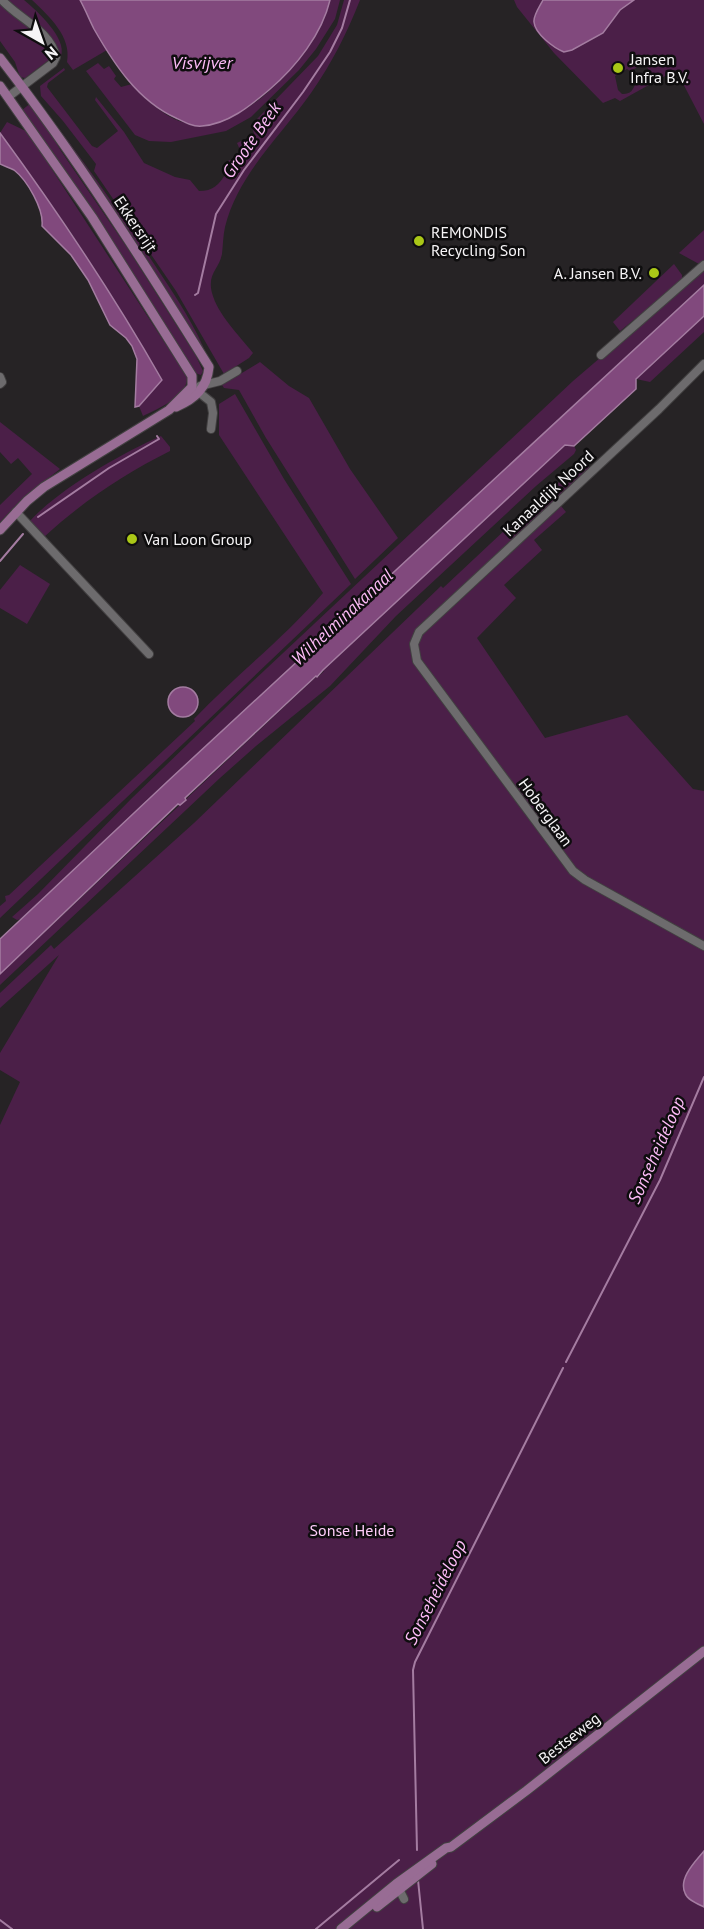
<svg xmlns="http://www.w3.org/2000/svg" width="704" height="1929" viewBox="0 0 704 1929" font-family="'PT Sans',sans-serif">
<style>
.green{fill:#4b1f48;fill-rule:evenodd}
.water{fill:#81497d;stroke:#a47ca1;stroke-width:1.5}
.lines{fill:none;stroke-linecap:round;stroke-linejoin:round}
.stream{stroke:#a47ca1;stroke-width:2}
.minor-casing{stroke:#424041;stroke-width:10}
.major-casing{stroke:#424041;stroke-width:11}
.minor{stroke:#6d6b6d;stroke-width:8}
.major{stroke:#986c94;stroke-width:9}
.poi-dot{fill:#aac717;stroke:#0e0d0e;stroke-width:2}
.labels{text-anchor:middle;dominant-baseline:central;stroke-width:5;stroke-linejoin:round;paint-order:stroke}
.poi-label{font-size:16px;fill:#f6f4f6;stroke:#0e0d0e;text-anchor:start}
.street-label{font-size:16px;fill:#f6f4f6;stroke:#0e0d0e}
.park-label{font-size:16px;fill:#ffcdfa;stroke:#0e0d0e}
.water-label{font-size:18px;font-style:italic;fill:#fdbbf7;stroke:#0e0d0e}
</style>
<rect width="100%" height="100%" fill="#262325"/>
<g class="green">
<path d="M 8,0 L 24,0 C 37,11 67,38 61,56 Z"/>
<path d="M 32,0 L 80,0 L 107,50 L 73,70 L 67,62 C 72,37 49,16 32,0 Z"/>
<path d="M 330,0 L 340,0 L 335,19 L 316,49 L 299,70 L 251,117 L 226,131 L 171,142 L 149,141 L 135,135 L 86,71 L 98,63 L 104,69 L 109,66 L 116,76 L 114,79 L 121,87 L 132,84 C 146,100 169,122 192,124 C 248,131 318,50 330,0 Z"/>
<path d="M 344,0 L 360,0 C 347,33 332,63 311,93 C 281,136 238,174 225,227 C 223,236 223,245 222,254 C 219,270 207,273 212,293 C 218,315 239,335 253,353 L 249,358 L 224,374 L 176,291 L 94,171 L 96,164 L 63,121 L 41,96 L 40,86 L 64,68 L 65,70 L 48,83 L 47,87 L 92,146 L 97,148 L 118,131 L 95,100 L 96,97 L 124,132 L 144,163 L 175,177 L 190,180 L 199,191 C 213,191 219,185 226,173 L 224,168 L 229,160 L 235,161 L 241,152 L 237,143 L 241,141 L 252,145 L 256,139 L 252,128 L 257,119 L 318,56 L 337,25 Z"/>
<path d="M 514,0 L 543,0 L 534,20 L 550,43 L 565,52 L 572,50 L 603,33 L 620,10 L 634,0 L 704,0 L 704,124 L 676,70 L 620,101 L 615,98 L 603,103 L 554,53 L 517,7 ZM 646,63 L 649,72 C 645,75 640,78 637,82 C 632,89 633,94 622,94 L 618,90 L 615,76 L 627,69 L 630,71 Z"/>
<path d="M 0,2 L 40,37 L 50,51 L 49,60 L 25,78 L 20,77 L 15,62 L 0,41 Z"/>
<path d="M 38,101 C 80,156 120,212 158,270 C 176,297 196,327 208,358 Z"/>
<path d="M 32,102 L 61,151 L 126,246 L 196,356 L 203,371 L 201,375 L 195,373 L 21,111 Z"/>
<path d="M 7,122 L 32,134 L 49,165 L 187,377 C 188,397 159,408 143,416 L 139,406 L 162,379 L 70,231 L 0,133 Z"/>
<path d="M 704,230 L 704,261 L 699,264 L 679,253 Z"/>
<path d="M 674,264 L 682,275 L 682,281 L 620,331 L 613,322 Z"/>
<path d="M 704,269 L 704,285 L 21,919 L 17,920 L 12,917 L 38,894 L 131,799 L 251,683 L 573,381 Z"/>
<path d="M 704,316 L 704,332 L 650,382 L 636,379 Z"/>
<path d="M 260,362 L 289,386 L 309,398 L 350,469 L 398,538 L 355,579 L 266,438 L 239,390 L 224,388 L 222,385 Z"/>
<path d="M 235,394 L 284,479 L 351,584 L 0,918 L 0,906 L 6,901 L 5,896 L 9,895 L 195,721 L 194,719 C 235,676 283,639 323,593 L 219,435 L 219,404 Z"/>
<path d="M 0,422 L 60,469 L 24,497 L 0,522 L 0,505 L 32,474 L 18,458 L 11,464 L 0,452 Z"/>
<path d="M 161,436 L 170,447 L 170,451 C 124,474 82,502 44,537 L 30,521 C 59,489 122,453 161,436 Z"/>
<path d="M 565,445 L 574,446 L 576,450 L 574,454 L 536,486 L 396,616 L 330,686 L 256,746 L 220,778 L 0,985 L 0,974 L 318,675 L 318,677 L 324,671 L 322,671 Z"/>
<path d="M 581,465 L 587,465 L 590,468 L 450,599 L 455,605 L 561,506 L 566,512 L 534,540 L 542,550 L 504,585 L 516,598 L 477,638 L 545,738 L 627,715 L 693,789 L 704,791 L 704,1929 L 0,1929 L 0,1125 L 20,1082 L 0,1070 L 0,1053 L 59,955 L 0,1008 L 0,993 L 51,945 L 54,949 L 194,823 L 441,586 L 443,588 L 539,498 Z"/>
<path d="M 20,565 L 50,584 L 27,624 L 0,608 L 0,590 Z"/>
</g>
<g class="water">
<path d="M 80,0 L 330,0 C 322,34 296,67 269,90 C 250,106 228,124 202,126 C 193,127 184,122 176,118 C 138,101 114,64 94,29 C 89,19 85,9 80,0 Z"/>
<path d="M 543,0 L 634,0 L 620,10 L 603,33 L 572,50 L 564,52 C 554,48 535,34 534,22 C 533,16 540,6 543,0 Z"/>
<path d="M 0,133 C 58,212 113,294 162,380 L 139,406 L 135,407 L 137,359 L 132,346 L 126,338 L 110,325 L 88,280 L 71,255 L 42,226 C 44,209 27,180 14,170 C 10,168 4,166 0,164 Z"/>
<path d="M 704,285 L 704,316 L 636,379 L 636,389 L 574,446 L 565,445 L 323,670 L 317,677 L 316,676 L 185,798 L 186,800 L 180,805 L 178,804 L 0,974 L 0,939 L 168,781 Z"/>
<circle cx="183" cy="702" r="15"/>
<path d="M 704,1851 L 704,1907 C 698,1904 687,1900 685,1893 C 678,1878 696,1861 704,1851 Z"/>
</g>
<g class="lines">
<g class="stream">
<path d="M 195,295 L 198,293 L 216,214 L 244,170 L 303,92 L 330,52 L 342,28 L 350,0"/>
<path d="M 38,517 L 109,468 L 159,439 L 157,436"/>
<path d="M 0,561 L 23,534"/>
<path d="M 566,1362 L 660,1180 L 704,1077"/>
<path d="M 417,1850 L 413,1670 L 415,1662 L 563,1368"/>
<path d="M 418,1880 L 423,1929"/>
<path d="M 0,1920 L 12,1929"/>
<path d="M 316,1929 L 399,1860"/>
</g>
<g class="minor-casing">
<g id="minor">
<path d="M 2,0 C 19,19 50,30 56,57 L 53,63 L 8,97"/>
<path d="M 601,355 L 704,265"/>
<path d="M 704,364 L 659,409 L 419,632 L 414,644 L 417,661 L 573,871 L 585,880 L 704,946"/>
<path d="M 0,377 L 2,382 L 0,384"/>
<path d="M 200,386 L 220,381 L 237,371"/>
<path d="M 196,390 L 211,402 L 213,413 L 211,429"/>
<path d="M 16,512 L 149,654"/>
<path d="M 397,1885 L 404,1899"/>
</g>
</g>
<g class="major-casing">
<g id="major">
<path d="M 0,58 C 76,156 143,261 209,367 C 207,388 195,399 176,407"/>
<path d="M 0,86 L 92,217 L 192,376 L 192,387 L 169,410 L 44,487 L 27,501 L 0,530"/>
<path d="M 377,1907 L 432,1864"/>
<path d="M 341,1929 L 396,1884 L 446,1848 L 451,1847 L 526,1791 L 704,1651"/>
</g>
</g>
<use href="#minor" class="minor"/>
<use href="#major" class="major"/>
</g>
<g class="poi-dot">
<circle cx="618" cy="68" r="6"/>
<circle cx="419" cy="241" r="6"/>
<circle cx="654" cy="273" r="6"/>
<circle cx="132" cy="539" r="6"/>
</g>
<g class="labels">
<g class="poi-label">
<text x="630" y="59">Jansen<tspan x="630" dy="18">Infra B.V.</tspan></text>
<text x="431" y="232">REMONDIS<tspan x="431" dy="18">Recycling Son</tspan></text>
<text x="642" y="273" text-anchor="end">A. Jansen B.V.</text>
<text x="144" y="539">Van Loon Group</text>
</g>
<g class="street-label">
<text transform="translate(136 224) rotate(56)">Ekkersrijt</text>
<text transform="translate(548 493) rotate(-43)">Kanaaldijk Noord</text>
<text transform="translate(546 812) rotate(54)">Hoberglaan</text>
<text transform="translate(569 1738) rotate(-38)">Bestseweg</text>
</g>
<g class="park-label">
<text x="352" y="1530">Sonse Heide</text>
</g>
<g class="water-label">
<text x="202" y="62">Visvijver</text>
<text transform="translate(251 140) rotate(-55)">Groote Beek</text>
<text transform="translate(342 617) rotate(-43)">Wilhelminakanaal</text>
<text transform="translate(656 1150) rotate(-66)">Sonseheideloop</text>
<text transform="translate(435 1592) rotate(-63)">Sonseheideloop</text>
</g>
</g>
<g transform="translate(42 42) rotate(140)" stroke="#0e0d0e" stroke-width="4.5" paint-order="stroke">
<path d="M0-4.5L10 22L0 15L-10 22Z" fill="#f6f4f6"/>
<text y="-9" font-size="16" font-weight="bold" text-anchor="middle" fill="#f6f4f6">N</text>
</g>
</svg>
